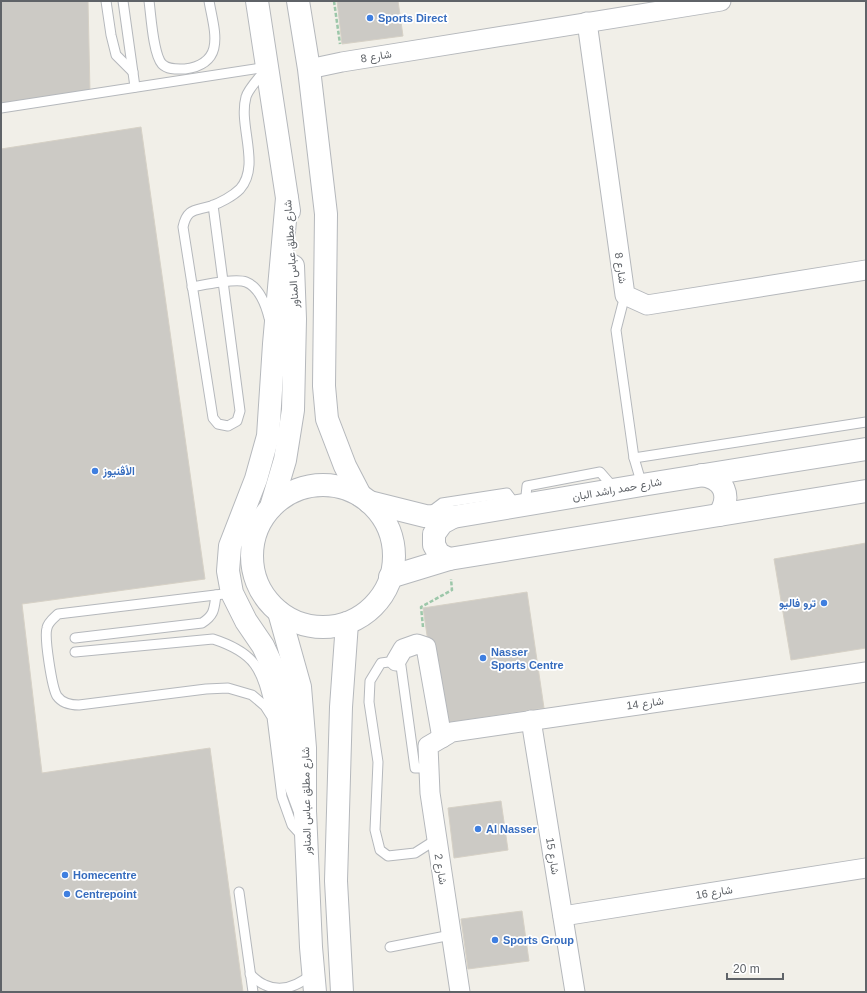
<svg xmlns="http://www.w3.org/2000/svg" width="867" height="993" viewBox="0 0 867 993" font-family="Arial,Vazirmatn,sans-serif">
<style>
.building{fill:#cccac5;stroke:#d6d1c6}
.lines{fill:none;stroke-linecap:round;stroke-linejoin:round}
.service-casing{stroke:#b5b8bc;stroke-width:11}
.minor-casing{stroke:#b5b8bc;stroke-width:21}
.tertiary-casing{stroke:#b5b8bc;stroke-width:24}
.path{stroke:#9cc7a9;stroke-width:2.5;stroke-dasharray:4 2;stroke-linecap:butt}
.service{stroke:#fff;stroke-width:9}
.minor{stroke:#fff;stroke-width:19}
.tertiary{stroke:#fff;stroke-width:22}
.shop-dot{fill:#3f7fe0;stroke:#fff;stroke-width:1.5}
.labels{text-anchor:middle;dominant-baseline:central;stroke-width:3.5;stroke-linejoin:round;paint-order:stroke}
.shop-label{font-size:11px;font-weight:bold;fill:#366cbe;stroke:#fff;text-anchor:start}
.street-label{font-size:11px;fill:#5f6368;stroke:#fff}
</style>
<rect width="100%" height="100%" fill="#f1efe8"/>
<g class="building">
<path d="M 1,1 L 88,1 L 90,93 L 1,106 Z"/>
<path d="M 337,1 L 398,1 L 403,36 L 342,44 Z"/>
<path d="M 141,127 L 205,579 L 22,604 L 42,773 L 210,748 L 243,992 L 1,992 L 1,149 Z"/>
<path d="M 866,543 L 866,648 L 791,660 L 774,559 Z"/>
<path d="M 527,592 L 544,708 L 440,724 L 423,608 Z"/>
<path d="M 501,801 L 508,850 L 454,858 L 448,808 Z"/>
<path d="M 522,911 L 529,961 L 468,969 L 461,919 Z"/>
</g>
<g class="lines">
<g class="service-casing">
<g id="service">
<path d="M 106,1 L 111,35 L 116,55 L 133,72"/>
<path d="M 123,1 L 135,87"/>
<path d="M 149,1 C 151,15 153,54 162,64 C 168,70 177,69 185,69 C 227,63 214,30 209,1"/>
<path d="M 1,108 L 267,67"/>
<path d="M 213,205 L 240,411 L 237,421 L 228,426 L 218,424 L 213,418 L 183,227 C 187,208 195,211 211,206 C 220,203 233,196 240,189 C 261,165 238,126 246,97 C 248,89 260,77 265,70"/>
<path d="M 192,287 C 204,285 235,278 246,282 C 259,287 266,305 269,318"/>
<path d="M 625,295 L 616,330 L 634,458 L 642,485"/>
<path d="M 634,458 L 866,422"/>
<path d="M 525,505 L 527,486 L 600,472 L 614,488"/>
<path d="M 430,512 L 442,503 L 507,493 L 516,505"/>
<path d="M 232,593 L 58,614 C 54,618 48,622 47,628 C 44,637 52,688 57,696 C 62,703 70,705 79,705 L 206,689 L 228,688 L 252,695 L 265,706 L 272,717 L 282,797 L 292,825 L 302,836"/>
<path d="M 75,638 L 202,623 C 215,615 214,608 216,595"/>
<path d="M 75,652 L 213,639 C 256,653 262,669 271,711"/>
<path d="M 429,768 L 415,768 L 401,666 L 396,661 L 381,663 L 370,681 L 369,702 L 378,762 L 375,830 L 380,850 L 388,856 L 415,853 L 437,839"/>
<path d="M 239,892 L 253,992"/>
<path d="M 390,947 L 451,935"/>
<path d="M 250,974 C 254,978 260,983 265,985 C 282,993 299,985 312,974"/>
</g>
</g>
<g class="minor-casing">
<g id="minor">
<path d="M 587,22 L 625,295 L 647,305 L 866,270"/>
<path d="M 309,69 L 342,62 L 721,1"/>
<path d="M 396,661 L 403,649 L 417,644 L 426,647 L 442,738"/>
<path d="M 531,720 L 575,992"/>
<path d="M 563,916 L 866,868"/>
<path d="M 460,992 L 430,793 L 428,746 L 452,732 L 866,672"/>
</g>
</g>
<g class="tertiary-casing">
<g id="tertiary">
<path d="M 257,1 L 289,211"/>
<path d="M 298,1 L 309,69 L 326,214 L 324,386 L 327,419 L 345,466 L 360,495"/>
<path d="M 287,198 L 274,344 L 268,436 L 256,479 L 230,546 L 228,571 L 232,593 L 246,621 L 263,646 L 276,674 L 285,706 L 291,773 L 305,811"/>
<path d="M 702,475 C 724,478 732,496 719,515"/>
<circle cx="323" cy="556" r="71"/>
<path d="M 369,502 L 425,516 L 453,517 L 642,485 L 866,449"/>
<path d="M 271,507 L 285,460 L 293,410 L 295,319 L 293,266"/>
<path d="M 449,559 L 439,554 L 434,545 L 434,534 L 442,523 L 453,517"/>
<path d="M 390,577 L 449,559 L 866,491"/>
<path d="M 279,612 L 300,687 L 305,748 L 305,811 L 311,947 L 315,992"/>
<path d="M 342,992 L 336,881 L 341,707 L 347,623"/>
</g>
</g>
<g class="path">
<path d="M 334,1 L 340,44"/>
<path d="M 423,627 L 421,607 L 452,590 L 451,579"/>
</g>
<use href="#service" class="service"/>
<use href="#minor" class="minor"/>
<use href="#tertiary" class="tertiary"/>
</g>
<g class="shop-dot">
<circle cx="370" cy="18" r="4"/>
<circle cx="95" cy="471" r="4"/>
<circle cx="824" cy="603" r="4"/>
<circle cx="483" cy="658" r="4"/>
<circle cx="478" cy="829" r="4"/>
<circle cx="65" cy="875" r="4"/>
<circle cx="67" cy="894" r="4"/>
<circle cx="495" cy="940" r="4"/>
</g>
<g class="labels">
<g class="shop-label">
<text x="378" y="18">Sports Direct</text>
<text x="103" y="471">الأڤنيوز</text>
<text x="816" y="603" text-anchor="end">ترو فاليو</text>
<text x="491" y="652">Nasser<tspan x="491" dy="13">Sports Centre</tspan></text>
<text x="486" y="829">Al Nasser</text>
<text x="73" y="875">Homecentre</text>
<text x="75" y="894">Centrepoint</text>
<text x="503" y="940">Sports Group</text>
</g>
<g class="street-label">
<text transform="translate(376 56) rotate(-9)">شارع 8</text>
<text transform="translate(291 254) rotate(-94)">شارع مطلق عباس المناور</text>
<text transform="translate(621 268) rotate(82)">شارع 8</text>
<text transform="translate(617 489) rotate(-10)">شارع حمد راشد البان</text>
<text transform="translate(645 703) rotate(-8)">شارع 14</text>
<text transform="translate(306 801) rotate(-91)">شارع مطلق عباس المناور</text>
<text transform="translate(553 856) rotate(81)">شارع 15</text>
<text transform="translate(441 869) rotate(81)">شارع 2</text>
<text transform="translate(714 892) rotate(-9)">شارع 16</text>
</g>
</g>
<rect width="867" height="993" fill="none" stroke="#5f6368" stroke-width="4"/>
<path d="M727 973v6h56v-6" fill="none" stroke="#5f6368" stroke-width="2"/>
<text x="733" y="973" font-size="12" fill="#5f6368" stroke="#ffffff" stroke-width="3" paint-order="stroke">20 m</text>
</svg>
